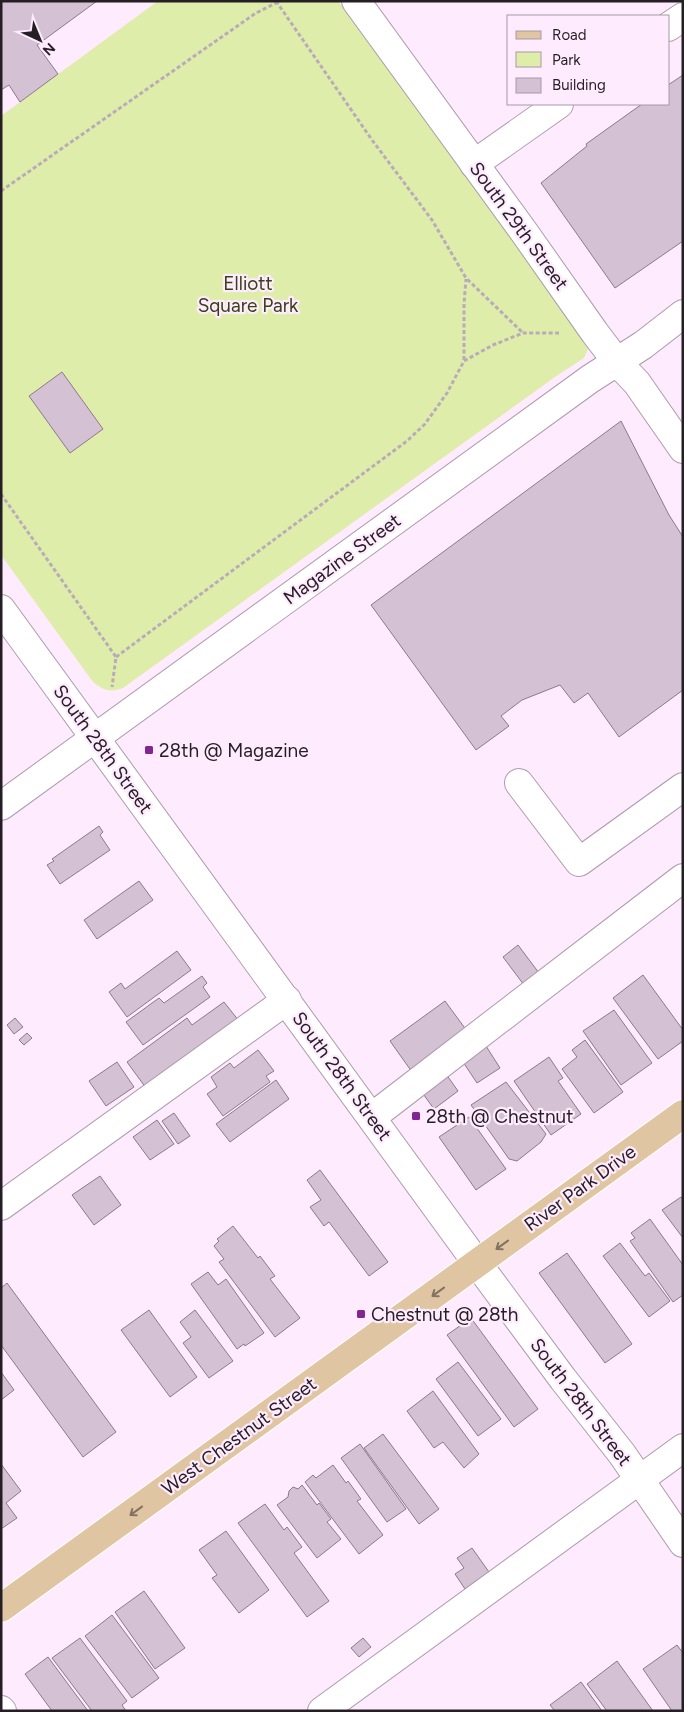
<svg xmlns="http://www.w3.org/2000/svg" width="684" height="1712" viewBox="0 0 684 1712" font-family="Figtree,sans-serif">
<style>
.green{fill:#deedaa}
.building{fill:#d4c1d3;stroke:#8c7a8b}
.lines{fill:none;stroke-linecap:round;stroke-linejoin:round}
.minor-casing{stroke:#ac9bac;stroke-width:30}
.major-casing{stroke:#fff;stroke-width:30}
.path{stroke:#baabb9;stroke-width:3;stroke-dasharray:4 2.5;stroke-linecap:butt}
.minor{stroke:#fff;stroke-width:28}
.major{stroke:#e0c5a2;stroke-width:28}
.oneway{stroke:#827263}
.poi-dot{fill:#822591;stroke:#feebfe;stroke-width:2}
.labels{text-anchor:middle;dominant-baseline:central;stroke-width:4.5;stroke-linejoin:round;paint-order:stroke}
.street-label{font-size:19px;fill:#251e24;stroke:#feebfe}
.park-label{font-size:19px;fill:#384017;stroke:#feebfe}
.poi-label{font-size:19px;fill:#251e24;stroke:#feebfe;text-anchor:start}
</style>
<rect width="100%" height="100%" fill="#feebfe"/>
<path class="green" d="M 158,1 L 338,1 L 585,336 L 589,347 L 584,358 L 555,377 L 123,688 C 110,693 103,690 93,682 L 1,555 L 1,116 Z"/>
<g class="building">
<path d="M 1,1 L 97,1 L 37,45 L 58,74 L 20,102 L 9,85 L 1,90 Z"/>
<path d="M 683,75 L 683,241 L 615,288 L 541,183 L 587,146 L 586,144 L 642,104 L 668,104 L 668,85 Z"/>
<path d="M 62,372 L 103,429 L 70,453 L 29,396 Z"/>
<path d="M 621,421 L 669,515 L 683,537 L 683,690 L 619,737 L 588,693 L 574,703 L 560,685 L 522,700 L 501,716 L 509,726 L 476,750 L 371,605 Z"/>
<path d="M 99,826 L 103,832 L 100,835 L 110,850 L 60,884 L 47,865 L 54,861 L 52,859 Z"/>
<path d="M 139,881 L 153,900 L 97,939 L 84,920 Z"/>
<path d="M 518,945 L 539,973 L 524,985 L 503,957 Z"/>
<path d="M 177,951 L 191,970 L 127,1017 L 109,992 L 121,983 L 125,989 Z"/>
<path d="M 643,975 L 683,1030 L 683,1041 L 658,1059 L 613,998 Z"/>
<path d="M 202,976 L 207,983 L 203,987 L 210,997 L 143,1045 L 126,1022 L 159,998 L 164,1003 Z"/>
<path d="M 445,1001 L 467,1031 L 412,1072 L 390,1041 Z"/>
<path d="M 224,1002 L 239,1021 L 146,1088 L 127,1062 L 187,1018 L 192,1025 Z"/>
<path d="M 614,1010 L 652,1063 L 621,1085 L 583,1031 Z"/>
<path d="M 15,1018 L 23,1027 L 14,1034 L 7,1025 Z"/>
<path d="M 27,1033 L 32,1038 L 24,1045 L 19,1040 Z"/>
<path d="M 585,1040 L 623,1092 L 594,1113 L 562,1069 L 577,1057 L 572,1050 Z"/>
<path d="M 486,1046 L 500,1068 L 477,1083 L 463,1062 Z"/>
<path d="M 258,1050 L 274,1071 L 266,1076 L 270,1082 L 223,1116 L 207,1094 L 217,1087 L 211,1077 L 230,1063 L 234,1068 Z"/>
<path d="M 549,1057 L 563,1078 L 558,1081 L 581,1114 L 551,1135 L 514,1081 Z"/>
<path d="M 117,1062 L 134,1087 L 106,1106 L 89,1081 Z"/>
<path d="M 446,1074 L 458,1091 L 434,1109 L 421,1091 Z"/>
<path d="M 276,1080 L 289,1099 L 230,1142 L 216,1124 Z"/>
<path d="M 506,1082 L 546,1134 L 541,1142 L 517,1161 L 509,1159 L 471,1105 Z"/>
<path d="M 174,1113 L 190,1136 L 178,1144 L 162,1121 Z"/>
<path d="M 469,1117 L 506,1169 L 476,1190 L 439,1137 Z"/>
<path d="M 157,1120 L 174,1144 L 150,1160 L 133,1137 Z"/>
<path d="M 320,1170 L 388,1262 L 369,1276 L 329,1222 L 324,1226 L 310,1207 L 321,1200 L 307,1180 Z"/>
<path d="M 100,1176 L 121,1205 L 94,1225 L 72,1195 Z"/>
<path d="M 681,1197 L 683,1200 L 683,1238 L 662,1210 Z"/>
<path d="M 650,1219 L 683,1265 L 683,1295 L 673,1302 L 630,1241 L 635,1238 L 631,1233 Z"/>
<path d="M 233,1226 L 258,1258 L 260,1256 L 275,1276 L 270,1279 L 300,1318 L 275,1337 L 219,1262 L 224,1259 L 214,1246 L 219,1241 L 217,1239 Z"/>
<path d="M 620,1243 L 645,1276 L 649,1273 L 670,1301 L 649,1317 L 603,1256 Z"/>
<path d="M 567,1253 L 632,1344 L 605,1363 L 539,1273 Z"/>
<path d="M 208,1272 L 218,1285 L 226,1279 L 264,1333 L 245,1346 L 244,1344 L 237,1349 L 191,1284 Z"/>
<path d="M 7,1283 L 116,1432 L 83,1457 L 1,1345 L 1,1288 Z"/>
<path d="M 149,1310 L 197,1377 L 170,1397 L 121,1330 Z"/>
<path d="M 195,1310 L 233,1361 L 209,1378 L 183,1343 L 191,1337 L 180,1322 Z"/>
<path d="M 471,1318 L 538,1409 L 514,1427 L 447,1335 Z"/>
<path d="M 458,1362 L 501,1419 L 478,1436 L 436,1379 Z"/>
<path d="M 1,1372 L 14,1390 L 1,1400 Z"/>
<path d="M 433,1391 L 479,1454 L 464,1468 L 443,1442 L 434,1448 L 407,1411 Z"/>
<path d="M 383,1434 L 439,1509 L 419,1524 L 364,1448 Z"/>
<path d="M 360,1444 L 406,1509 L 387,1522 L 341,1458 Z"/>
<path d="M 1,1464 L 21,1491 L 6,1503 L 17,1518 L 1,1529 Z"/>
<path d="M 333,1465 L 346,1483 L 348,1481 L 361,1499 L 357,1501 L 383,1535 L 359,1554 L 305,1482 L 313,1475 L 316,1478 Z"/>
<path d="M 302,1485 L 317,1505 L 319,1503 L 331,1519 L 327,1522 L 341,1539 L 317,1558 L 277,1505 L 288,1497 L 289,1491 L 293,1487 L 298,1489 Z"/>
<path d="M 265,1504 L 284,1530 L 287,1527 L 302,1547 L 294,1553 L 329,1601 L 307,1617 L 238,1523 Z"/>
<path d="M 226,1531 L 269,1590 L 239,1613 L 212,1578 L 217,1575 L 199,1550 Z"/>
<path d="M 472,1548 L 489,1572 L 465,1589 L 455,1574 L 464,1568 L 457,1558 Z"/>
<path d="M 144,1591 L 185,1648 L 155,1669 L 115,1612 Z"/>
<path d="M 112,1615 L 159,1678 L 132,1698 L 85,1636 Z"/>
<path d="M 80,1638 L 127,1701 L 122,1705 L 126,1711 L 92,1711 L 52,1658 Z"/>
<path d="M 363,1638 L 371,1647 L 359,1657 L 351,1648 Z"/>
<path d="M 677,1645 L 683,1653 L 683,1711 L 672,1711 L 643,1669 Z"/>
<path d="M 48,1657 L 88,1711 L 52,1711 L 25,1674 Z"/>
<path d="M 617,1661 L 653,1711 L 607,1711 L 587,1684 Z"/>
<path d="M 581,1682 L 602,1711 L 555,1711 L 550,1705 Z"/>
</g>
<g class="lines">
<g class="minor-casing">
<g id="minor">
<path d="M 356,1 L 524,232 L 595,333 L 617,362 L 637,383 L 683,449"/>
<path d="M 668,27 L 683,17"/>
<path d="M 474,164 L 559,104"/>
<path d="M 1,609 L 477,1263 L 563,1379 L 622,1454 L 683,1543"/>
<path d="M 519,783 L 579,862 L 683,787"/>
<path d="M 1,806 L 590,379 L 643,345 L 683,314"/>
<path d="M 372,1117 L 683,878"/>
<path d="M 1,1206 L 287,1000"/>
<path d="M 1,1710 L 2,1711"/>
<path d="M 322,1711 L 683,1448"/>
</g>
</g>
<g class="major-casing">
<path id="major" d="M 1,1608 L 683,1114"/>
</g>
<g class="path">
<path d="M 276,1 L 372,140 L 432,220 L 466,278 L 523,333"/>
<path d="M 1,191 L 256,13 L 276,3"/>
<path d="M 464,360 L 464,304 L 466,279"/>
<path d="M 1,494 L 116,657 L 112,687"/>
<path d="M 116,657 L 407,441 L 425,424 L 447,393 L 464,361 L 493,345 L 523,333 L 559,333"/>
</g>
<use href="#minor" class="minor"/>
<use href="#major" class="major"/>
</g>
<defs><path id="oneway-shaft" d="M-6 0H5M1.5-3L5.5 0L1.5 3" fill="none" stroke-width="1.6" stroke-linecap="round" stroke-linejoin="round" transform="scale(1.25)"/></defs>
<g class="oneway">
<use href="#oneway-shaft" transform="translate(502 1245) rotate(144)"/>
<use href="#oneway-shaft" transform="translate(438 1292) rotate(144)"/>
<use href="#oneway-shaft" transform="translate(136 1511) rotate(144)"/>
</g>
<g class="poi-dot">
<rect x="144" y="745" width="10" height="10" rx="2.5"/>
<rect x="411" y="1111" width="10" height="10" rx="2.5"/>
<rect x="356" y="1309" width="10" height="10" rx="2.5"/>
</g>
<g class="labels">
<g class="street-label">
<text transform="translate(519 226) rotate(54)">South 29th Street</text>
<text transform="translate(342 559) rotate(-36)">Magazine Street</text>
<text transform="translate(103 749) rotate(54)">South 28th Street</text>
<text transform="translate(342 1076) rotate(54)">South 28th Street</text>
<text transform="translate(580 1188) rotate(-36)">River Park Drive</text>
<text transform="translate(581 1402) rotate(53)">South 28th Street</text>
<text transform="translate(239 1436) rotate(-36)">West Chestnut Street</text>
</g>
<g class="park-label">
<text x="248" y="283">Elliott<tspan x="248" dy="22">Square Park</tspan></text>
</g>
<g class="poi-label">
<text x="159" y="750">28th @ Magazine</text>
<text x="426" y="1116">28th @ Chestnut</text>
<text x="371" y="1314">Chestnut @ 28th</text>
</g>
</g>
<rect width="684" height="1712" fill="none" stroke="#251e24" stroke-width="5"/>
<rect x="507" y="15" width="162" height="90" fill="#feebfe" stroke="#a799a7"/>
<rect x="516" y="31" width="25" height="8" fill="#e0c5a2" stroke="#a799a7"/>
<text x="552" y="40" font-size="15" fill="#251e24">Road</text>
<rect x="516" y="52" width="25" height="15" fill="#deedaa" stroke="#a799a7"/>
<text x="552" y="65" font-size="15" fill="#251e24">Park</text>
<rect x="516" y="78" width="25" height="15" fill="#d4c1d3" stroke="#a799a7"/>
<text x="552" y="90" font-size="15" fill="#251e24">Building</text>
<g transform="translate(40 40) rotate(136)" stroke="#feebfe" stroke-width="4" paint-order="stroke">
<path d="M0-4L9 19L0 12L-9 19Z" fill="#251e24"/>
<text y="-8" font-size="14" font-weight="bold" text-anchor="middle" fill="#251e24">N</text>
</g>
</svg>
